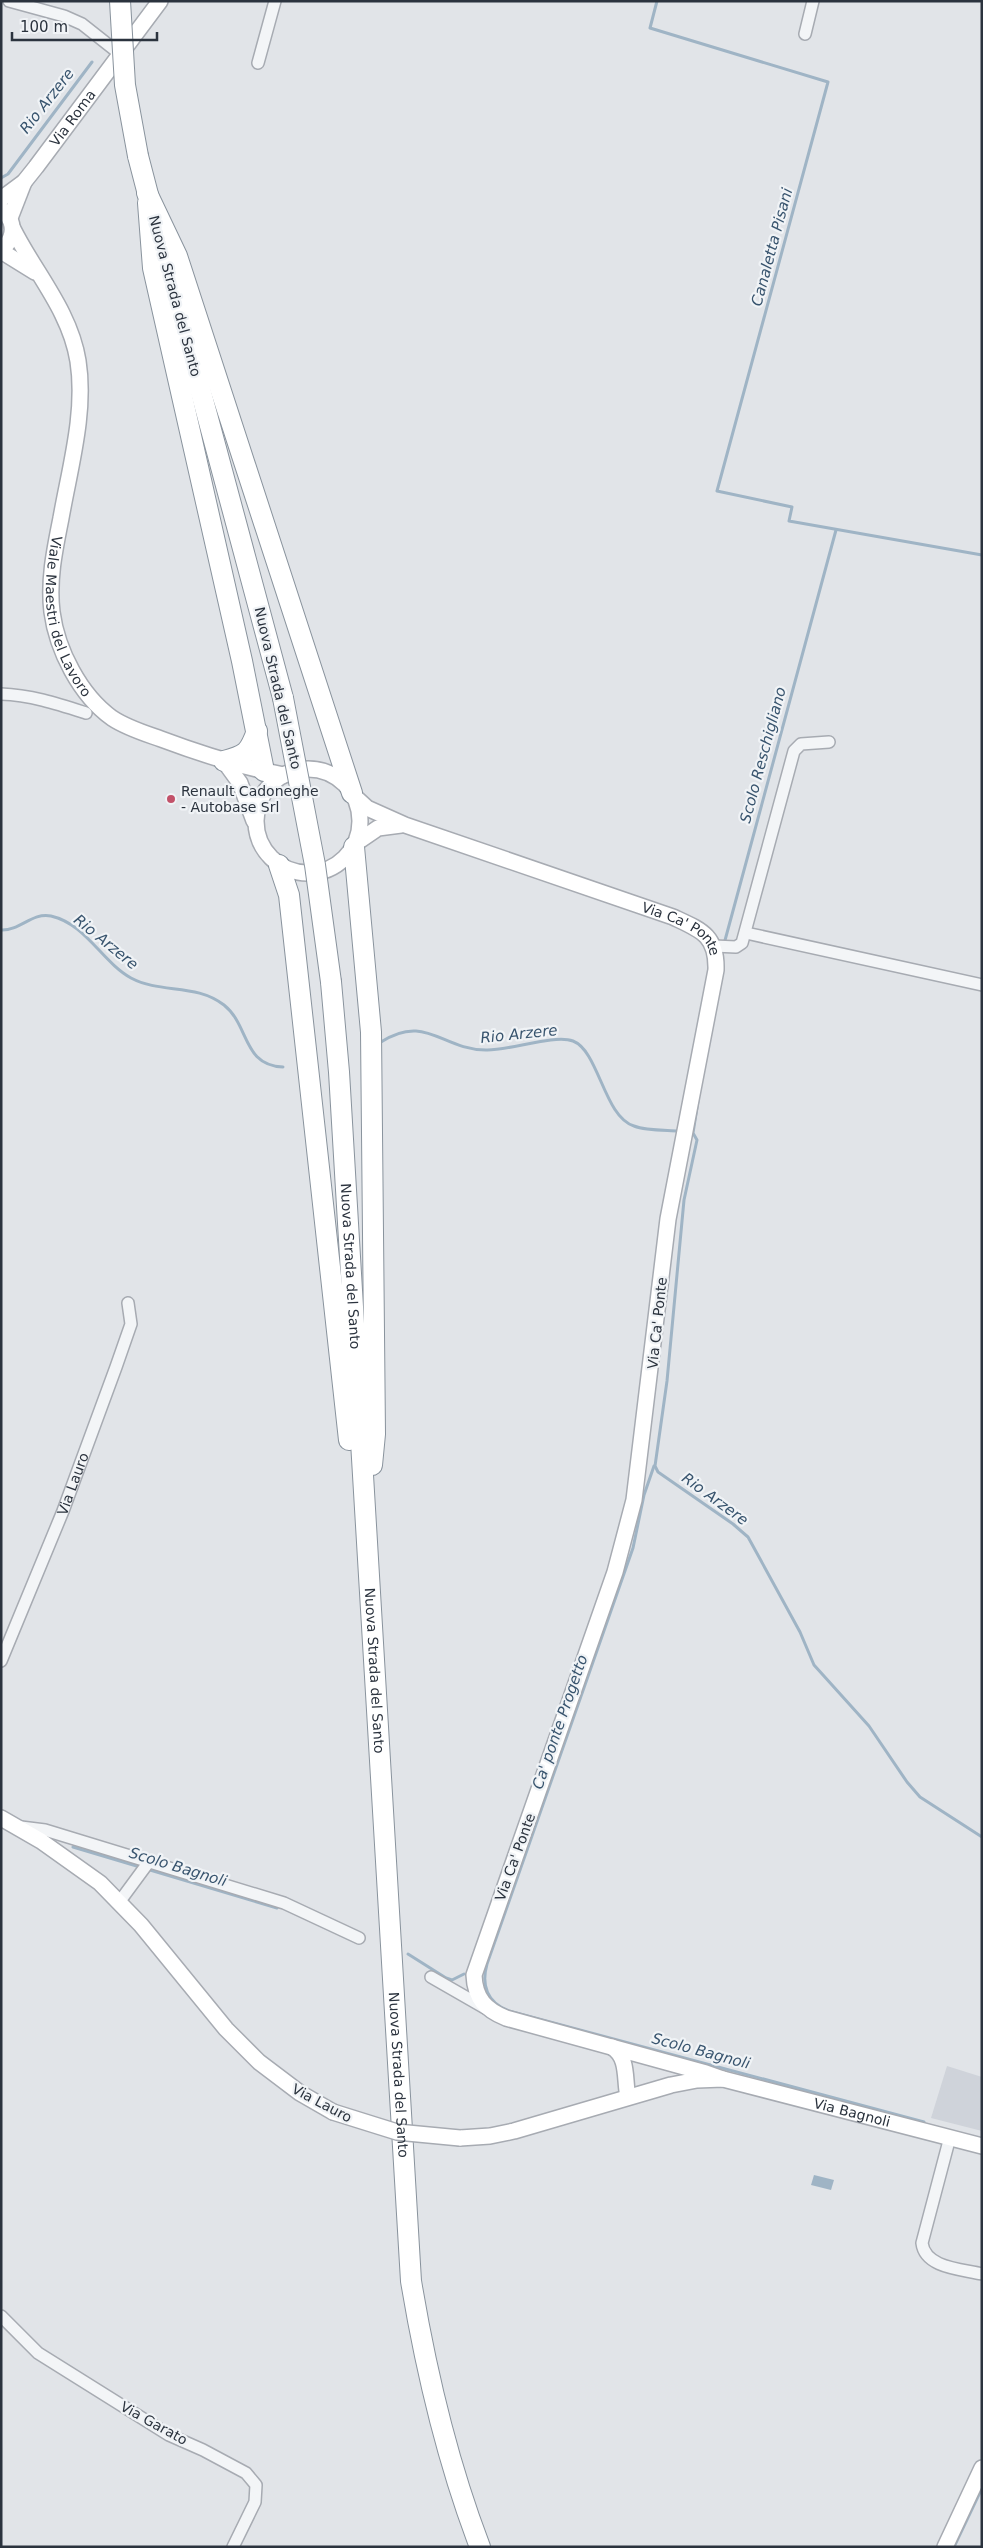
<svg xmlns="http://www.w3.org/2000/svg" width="983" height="2548" viewBox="0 0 983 2548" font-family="'DejaVu Sans',sans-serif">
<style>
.built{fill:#cfd3da}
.water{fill:#9fb4c5}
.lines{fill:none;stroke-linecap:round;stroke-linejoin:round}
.stream{stroke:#9fb4c5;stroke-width:3}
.street-casing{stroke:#a7abb2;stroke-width:14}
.secondary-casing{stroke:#a7abb2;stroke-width:18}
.highway-casing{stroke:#89939d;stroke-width:22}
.street{stroke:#f3f5f7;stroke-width:11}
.secondary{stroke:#fff;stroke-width:15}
.highway{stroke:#fff;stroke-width:20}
.secondary-bridge-casing{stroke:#a7abb2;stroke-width:18;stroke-linecap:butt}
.highway-bridge-casing{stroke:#89939d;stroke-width:22;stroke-linecap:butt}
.secondary-bridge{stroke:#fff;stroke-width:15}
.highway-bridge{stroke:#fff;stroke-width:20}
.poi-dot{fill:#c25169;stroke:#f0f3f6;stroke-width:2}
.labels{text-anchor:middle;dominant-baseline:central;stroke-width:4.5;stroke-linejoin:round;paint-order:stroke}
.street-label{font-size:14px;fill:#2b333e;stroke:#f0f3f6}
.poi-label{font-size:14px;fill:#2b333e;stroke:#f0f3f6;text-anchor:start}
.water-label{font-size:15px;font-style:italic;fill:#38546e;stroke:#f0f3f6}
</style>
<rect width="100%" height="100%" fill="#e1e4e8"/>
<path class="built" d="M 947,2066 L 982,2077 L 982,2131 L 931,2118 Z"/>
<path class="water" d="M 814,2175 L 834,2180 L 831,2190 L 811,2185 Z"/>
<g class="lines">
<g class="stream">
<path d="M 657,1 L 650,28 L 828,82 L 717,491 L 792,507 L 789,521 L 982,555"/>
<path d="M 1,178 L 8,174 L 92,62"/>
<path d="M 1,930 C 20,931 32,912 51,916 C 86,924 102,962 131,978 C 161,994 196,983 224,1005 C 250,1026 242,1065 283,1067"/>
<path d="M 724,944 L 836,530"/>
<path d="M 381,1042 C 426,1013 442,1050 486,1050 C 508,1051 554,1034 573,1041 C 599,1051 604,1117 634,1126 C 647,1131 665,1130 679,1131"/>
<path d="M 698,1101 L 693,1133 L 697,1140 L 684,1200 L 667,1381 L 655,1466 L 658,1472 L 733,1524 L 748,1537 L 800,1632 L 814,1665 L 869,1726 L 907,1782 L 920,1797 L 982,1837"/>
<path d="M 654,1466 L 644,1495 L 633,1548 L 487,1964 C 481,1985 487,2003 509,2011 L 924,2122"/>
<path d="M 73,1847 L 277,1908"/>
<path d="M 408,1954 L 446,1978 L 452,1980 L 464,1974"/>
<path d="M 954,2547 L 982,2488"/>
</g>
<g class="street-casing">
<g id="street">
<path d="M 9,1 L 64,16 L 82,24 L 120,54"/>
<path d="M 805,34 L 813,1"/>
<path d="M 258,63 L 275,1"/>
<path d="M 1,694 C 31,695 58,704 86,713"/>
<path d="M 746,933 L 982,985"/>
<path d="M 714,946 L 736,947 L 742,943 L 794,751 L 801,744 L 829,742"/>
<path id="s1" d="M 1,1661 L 63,1511 L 116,1367 L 131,1324 L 128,1303"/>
<path d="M 21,1827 L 45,1830 L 284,1903 L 359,1938"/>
<path d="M 120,1901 L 148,1863"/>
<path d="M 431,1977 L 485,2008"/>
<path d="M 950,2137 L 922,2243 C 925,2268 961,2269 982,2274"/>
<path d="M 1,2316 L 38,2353 L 169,2435 L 203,2450 L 246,2473 L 256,2485 L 255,2502 L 233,2547"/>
</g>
</g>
<g class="secondary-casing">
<g id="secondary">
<path id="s2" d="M 1,199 L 24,182 L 36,167 L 160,1"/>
<path d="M 1,209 C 16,221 16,238 1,250"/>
<path d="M 10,218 L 24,182"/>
<path id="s3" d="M 13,229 C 35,273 70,311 78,361 C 86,412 70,467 61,518 C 55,548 48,580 52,612 C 57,650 80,695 112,718 C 127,728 144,733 161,739 C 201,754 242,767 284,775"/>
<path d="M 1,251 L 35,272"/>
<path d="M 224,761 L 240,783 L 254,821"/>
<circle cx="308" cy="821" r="52"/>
<path id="s4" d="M 355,797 L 367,808 L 405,825 L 673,917 C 701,930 717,935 716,970 L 668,1219 L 634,1500 L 615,1572 L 474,1975 C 475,1999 486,2010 506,2018 L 706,2073 L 723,2079"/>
<path d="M 356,843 L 378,828 L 401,825"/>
<path d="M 1,1818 L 41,1841 L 100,1883 L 141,1925 L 226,2029 L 259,2062 L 300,2093 L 333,2112"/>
<path d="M 612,2047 C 629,2058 624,2079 628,2097"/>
<path id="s5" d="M 460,2138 L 490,2136 L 514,2131 L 671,2085 L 697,2080 L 723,2079 L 982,2146"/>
<path d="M 945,2547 L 982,2468"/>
</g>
</g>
<g class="highway-casing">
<g id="highway">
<path d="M 138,156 L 151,206"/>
<path d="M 147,193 L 177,256 L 352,793"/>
<path d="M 148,203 L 153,268 L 242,661 L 264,771"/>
<path d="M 165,258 L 283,698"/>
<path d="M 224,761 C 246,755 249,753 257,731"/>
<path d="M 354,847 L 371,1032 L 375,1434 L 372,1465"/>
<path d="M 279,865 L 289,895 L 349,1440"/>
<path id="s6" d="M 331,982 L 339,1072 L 411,2281 C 426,2371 447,2461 480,2547"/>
</g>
</g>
<use href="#street" class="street"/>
<use href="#secondary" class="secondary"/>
<use href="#highway" class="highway"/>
<g class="secondary-bridge-casing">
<path id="secondary-bridge" d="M 333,2112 L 397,2132 L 460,2138"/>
</g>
<g class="highway-bridge-casing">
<g id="highway-bridge">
<path d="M 120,1 L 125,85 L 138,156"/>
<path d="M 283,698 L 315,865 L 331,982"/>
</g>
</g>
<use href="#secondary-bridge" class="secondary-bridge"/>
<use href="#highway-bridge" class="highway-bridge"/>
</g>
<circle class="poi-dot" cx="171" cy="799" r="5"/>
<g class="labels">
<g class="street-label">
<text stroke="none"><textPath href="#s2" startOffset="109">Via Roma</textPath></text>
<text transform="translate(175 296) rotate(75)">Nuova Strada del Santo</text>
<text stroke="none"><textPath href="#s3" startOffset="409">Viale Maestri del Lavoro</textPath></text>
<text transform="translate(278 688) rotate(77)">Nuova Strada del Santo</text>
<text stroke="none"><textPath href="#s4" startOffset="355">Via Ca' Ponte</textPath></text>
<text stroke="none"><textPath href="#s6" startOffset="285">Nuova Strada del Santo</textPath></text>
<text transform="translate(657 1323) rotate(-84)">Via Ca' Ponte</text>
<text stroke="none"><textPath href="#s1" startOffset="191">Via Lauro</textPath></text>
<text stroke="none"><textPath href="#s6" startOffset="690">Nuova Strada del Santo</textPath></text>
<text transform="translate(515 1857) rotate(-70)">Via Ca' Ponte</text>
<text stroke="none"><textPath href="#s6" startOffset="1095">Nuova Strada del Santo</textPath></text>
<text transform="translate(322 2103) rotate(28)">Via Lauro</text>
<text stroke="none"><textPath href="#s5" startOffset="404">Via Bagnoli</textPath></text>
<text transform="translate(154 2423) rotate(29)">Via Garato</text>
</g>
<g class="poi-label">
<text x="181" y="791">Renault Cadoneghe<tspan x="181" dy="16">- Autobase Srl</tspan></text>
</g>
<g class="water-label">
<text transform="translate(47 101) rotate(-52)">Rio Arzere</text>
<text transform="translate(772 247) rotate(-75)">Canaletta Pisani</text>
<text transform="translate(763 755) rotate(-75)">Scolo Reschigliano</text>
<text transform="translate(106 942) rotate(39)">Rio Arzere</text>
<text transform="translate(519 1034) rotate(-6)">Rio Arzere</text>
<text transform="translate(715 1499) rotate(36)">Rio Arzere</text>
<text transform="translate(560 1722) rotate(-71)">Ca' ponte Progetto</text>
<text transform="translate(178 1867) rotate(17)">Scolo Bagnoli</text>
<text transform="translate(701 2051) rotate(15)">Scolo Bagnoli</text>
</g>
</g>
<rect width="983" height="2548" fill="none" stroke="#2b333e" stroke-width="5"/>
<path d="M12 32v8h145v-8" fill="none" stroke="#2b333e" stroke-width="2.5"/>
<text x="20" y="32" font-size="15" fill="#2b333e" stroke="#f0f3f6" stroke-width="4" paint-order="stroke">100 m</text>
</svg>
